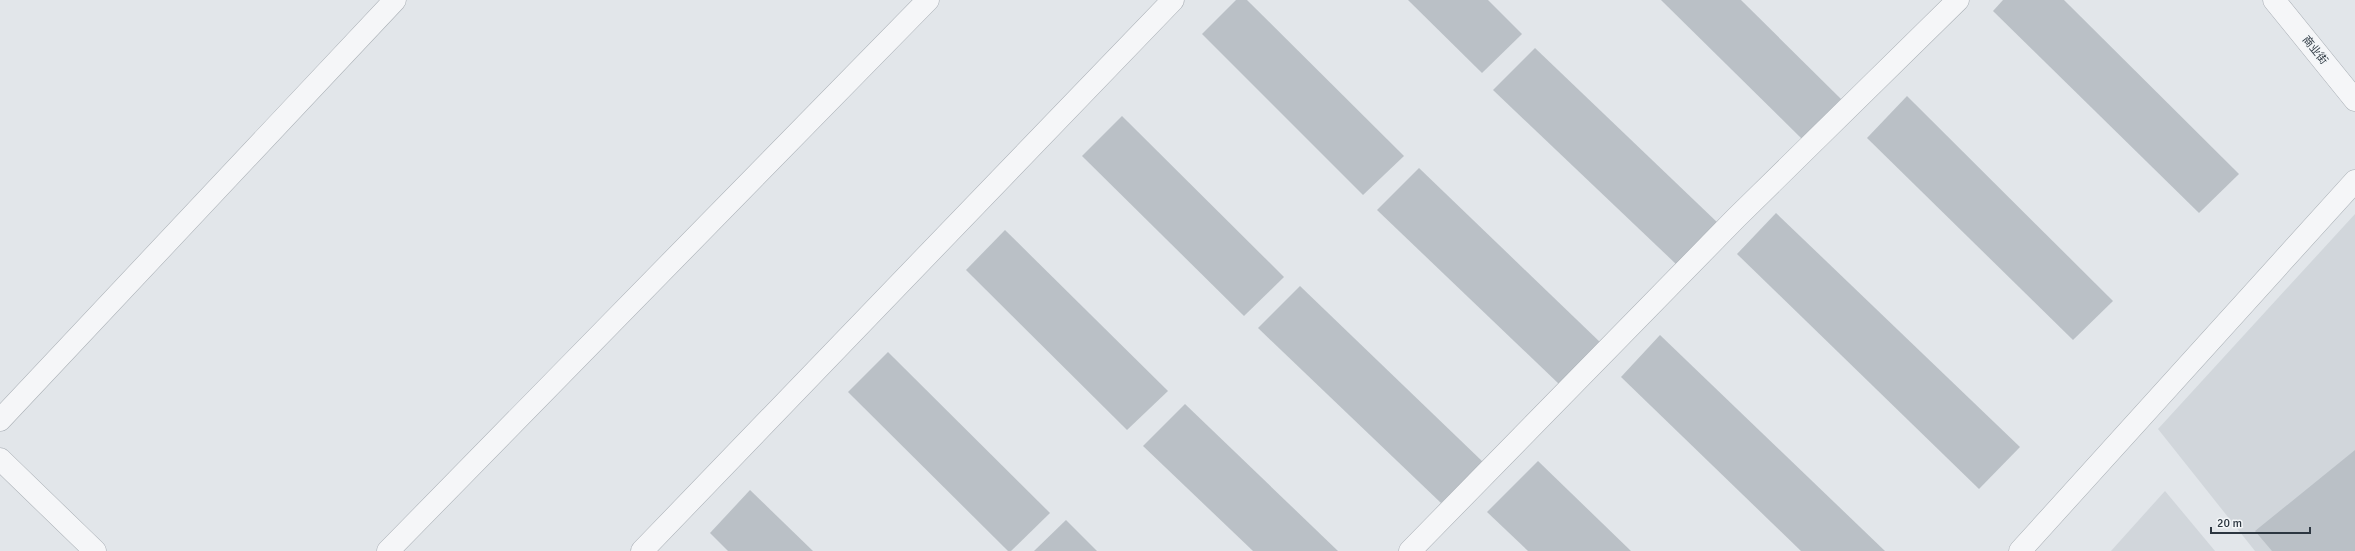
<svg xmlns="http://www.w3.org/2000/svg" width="2355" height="551" viewBox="0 0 2355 551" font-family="Signika,'Noto Sans SC',sans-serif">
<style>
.built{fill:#d1d6db}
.building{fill:#bac0c6}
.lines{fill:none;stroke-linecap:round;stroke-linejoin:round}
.minor-casing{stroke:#a8aeb4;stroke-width:23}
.tertiary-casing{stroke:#a8aeb4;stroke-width:23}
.minor{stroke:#f5f6f8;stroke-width:22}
.tertiary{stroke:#f5f6f8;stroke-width:22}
.labels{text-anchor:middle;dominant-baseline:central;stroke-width:3;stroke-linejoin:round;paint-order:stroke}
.street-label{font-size:11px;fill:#2c3640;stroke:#f2f5f7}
</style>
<rect width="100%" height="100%" fill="#e2e6ea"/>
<g class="built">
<path d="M 2355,214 L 2355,551 L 2255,551 L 2158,429 Z"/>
<path d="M 2165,491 L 2215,551 L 2111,551 Z"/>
</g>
<g class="building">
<path d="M 1236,0 L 1247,0 L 1404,156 L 1363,195 L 1202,34 Z"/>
<path d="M 1408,0 L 1488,0 L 1522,34 L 1482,73 Z"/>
<path d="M 1661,0 L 1741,0 L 1841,99 L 1803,140 Z"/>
<path d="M 2003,0 L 2064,0 L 2239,174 L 2199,213 L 1993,11 Z"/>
<path d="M 1535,48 L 1719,224 L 1677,265 L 1493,90 Z"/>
<path d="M 1907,96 L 2113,301 L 2073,340 L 1867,138 Z"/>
<path d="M 1122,116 L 1284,277 L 1244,316 L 1082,156 Z"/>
<path d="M 1419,168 L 1602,344 L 1560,385 L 1377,210 Z"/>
<path d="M 1776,213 L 2020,447 L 1979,489 L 1737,254 Z"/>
<path d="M 1005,230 L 1168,391 L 1127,430 L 966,270 Z"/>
<path d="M 1300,286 L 1483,462 L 1441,503 L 1258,328 Z"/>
<path d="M 1660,335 L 1885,551 L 1801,551 L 1621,377 Z"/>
<path d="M 888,352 L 1050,513 L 1011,551 L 1008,551 L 848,392 Z"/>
<path d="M 1185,404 L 1338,551 L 1253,551 L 1143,446 Z"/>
<path d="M 2355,450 L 2355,551 L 2272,551 L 2255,531 Z"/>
<path d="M 1538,461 L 1631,551 L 1528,551 L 1487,512 Z"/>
<path d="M 750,490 L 813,551 L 728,551 L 710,533 Z"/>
<path d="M 1066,520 L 1097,551 L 1034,551 Z"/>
</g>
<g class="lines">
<g class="minor-casing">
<g id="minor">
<path d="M 0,420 L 395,0"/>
<path d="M 0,459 L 95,551"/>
<path d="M 388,551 L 928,0"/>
<path d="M 642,551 L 1173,0"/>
<path d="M 1410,551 L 1736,218 L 1958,0"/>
</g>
</g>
<g class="tertiary-casing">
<g id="tertiary">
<path d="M 2274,0 L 2355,100"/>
<path d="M 2020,551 L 2355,181"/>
</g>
</g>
<use href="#minor" class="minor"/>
<use href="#tertiary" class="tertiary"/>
</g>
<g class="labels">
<g class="street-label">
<text transform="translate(2315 50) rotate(51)">商业街</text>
</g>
</g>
<path d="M2211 527v6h99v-6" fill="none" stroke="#2c3640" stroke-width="2"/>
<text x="2217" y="527" font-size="12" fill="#2c3640" stroke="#f2f5f7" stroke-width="3" paint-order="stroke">20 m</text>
</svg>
